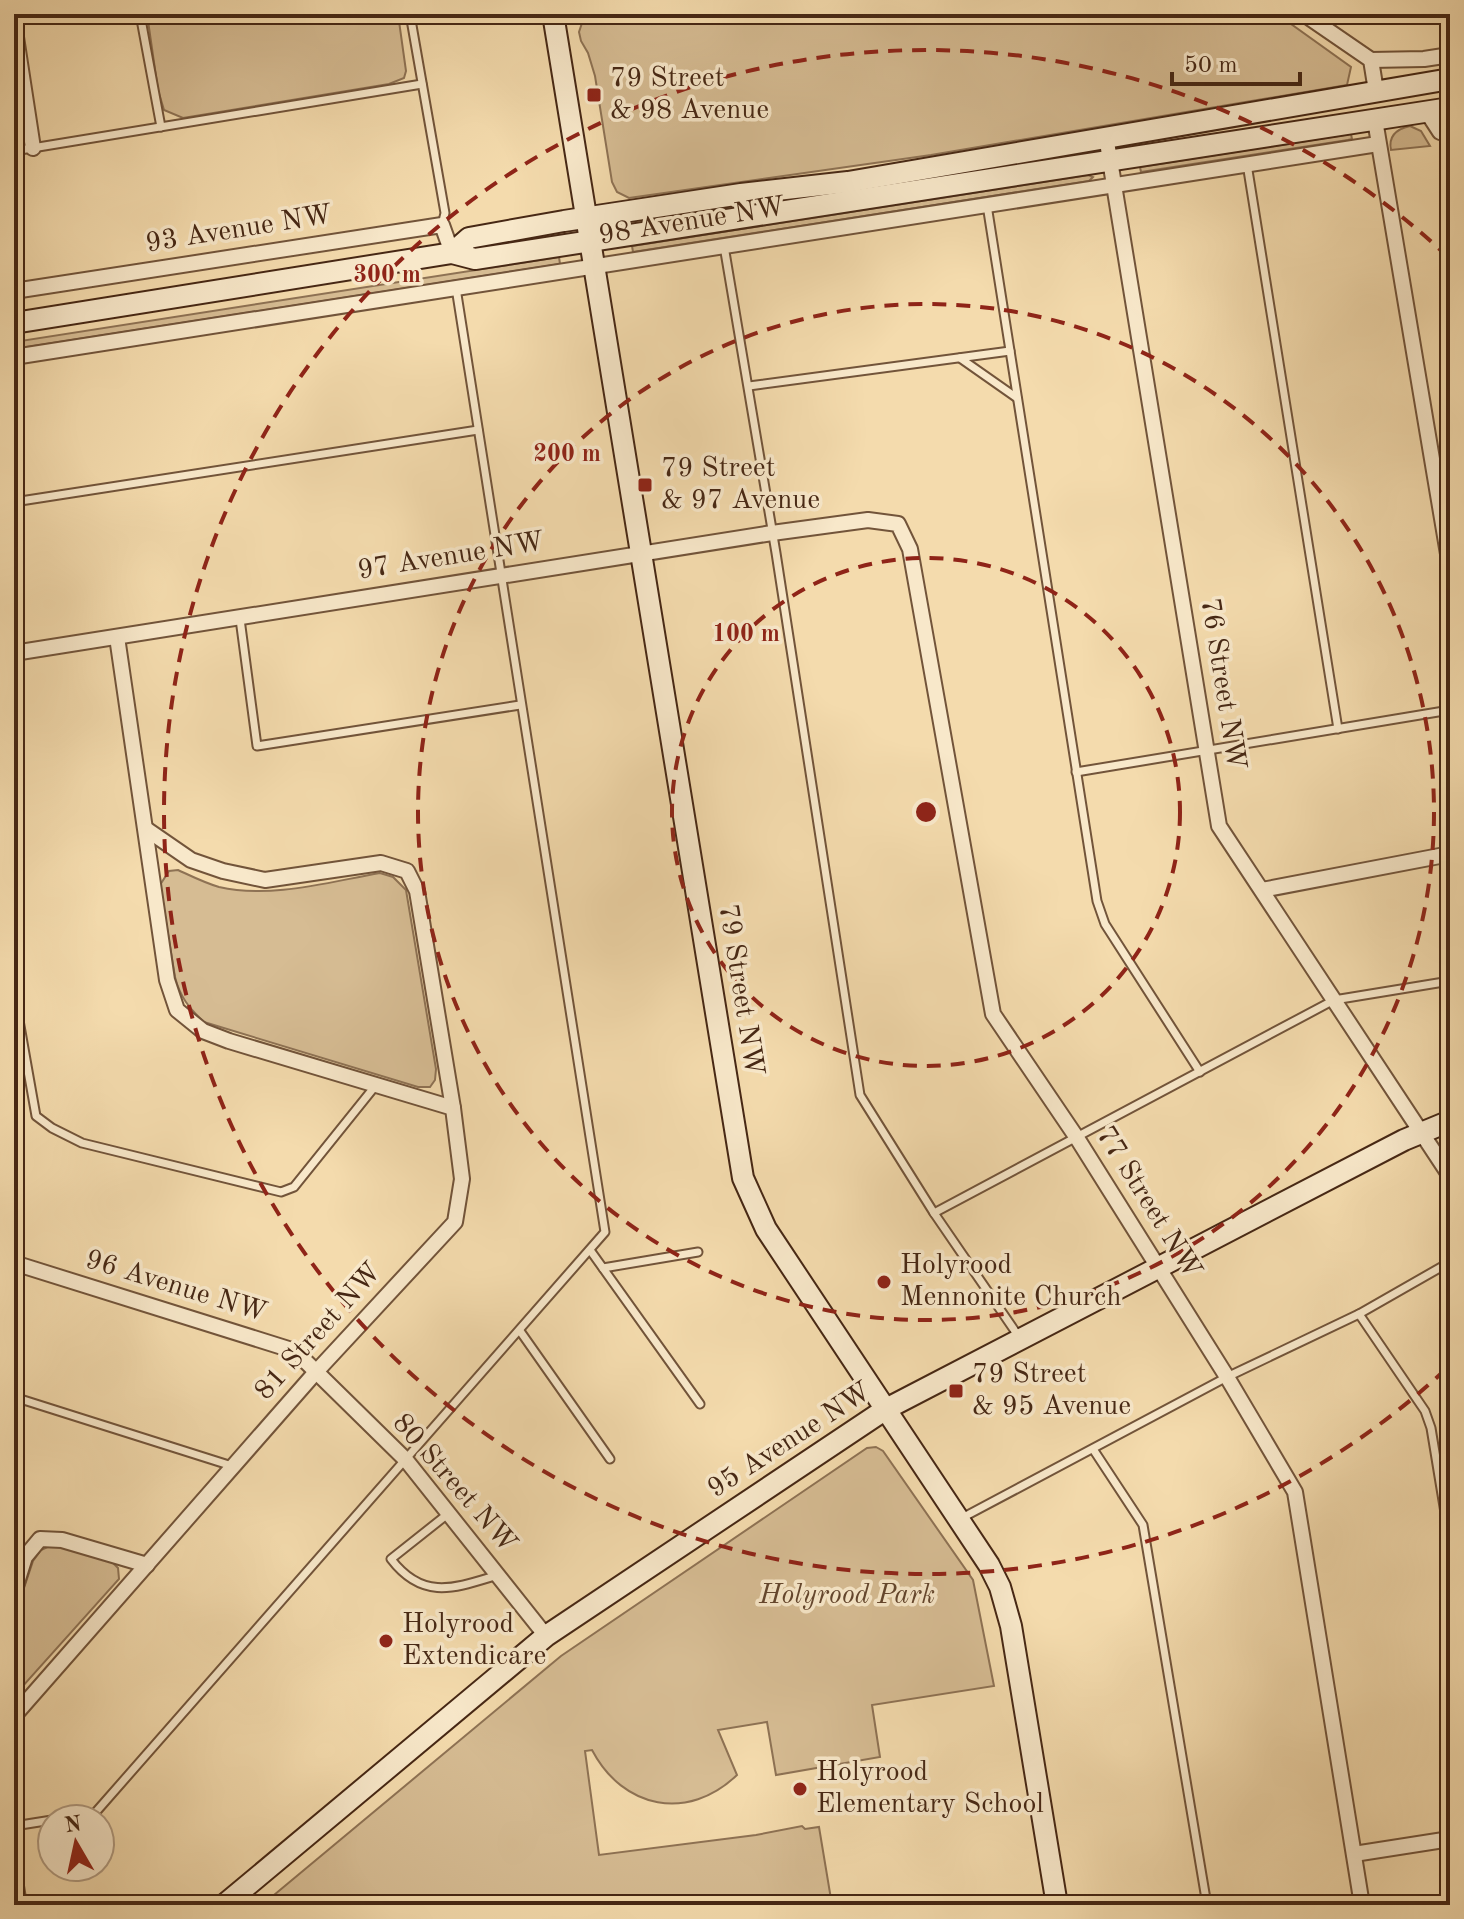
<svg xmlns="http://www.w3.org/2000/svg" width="1464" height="1919" viewBox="0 0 1464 1919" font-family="'Old Standard TT',serif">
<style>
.green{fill:#d6bc93;stroke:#8e7254;stroke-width:2}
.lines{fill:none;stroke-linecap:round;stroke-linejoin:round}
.lane-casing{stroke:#72543a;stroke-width:11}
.street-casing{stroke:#72543a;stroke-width:18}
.secondary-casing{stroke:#462714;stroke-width:24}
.lane{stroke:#f8e8ca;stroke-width:7}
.street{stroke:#f8e8ca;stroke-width:14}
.secondary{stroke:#f8e8ca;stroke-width:20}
.ring{fill:none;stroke:#8f2418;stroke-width:4;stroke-dasharray:14 10}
.poi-dot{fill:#8f2418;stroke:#f8e8ca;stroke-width:3}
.labels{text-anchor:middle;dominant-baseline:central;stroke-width:7;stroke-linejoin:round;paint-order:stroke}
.poi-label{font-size:28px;fill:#462714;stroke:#f8e8ca;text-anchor:start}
.street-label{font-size:28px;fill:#462714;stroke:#f8e8ca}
.park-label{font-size:28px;font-style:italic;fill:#63452d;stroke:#f8e8ca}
.centre{fill:#8f2418;stroke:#f8e8ca;stroke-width:4}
.ring-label{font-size:24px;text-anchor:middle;font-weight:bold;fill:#8f2418;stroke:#f8e8ca;stroke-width:7;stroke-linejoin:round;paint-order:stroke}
</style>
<rect width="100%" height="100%" fill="#f4dbad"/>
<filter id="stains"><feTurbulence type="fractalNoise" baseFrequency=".0025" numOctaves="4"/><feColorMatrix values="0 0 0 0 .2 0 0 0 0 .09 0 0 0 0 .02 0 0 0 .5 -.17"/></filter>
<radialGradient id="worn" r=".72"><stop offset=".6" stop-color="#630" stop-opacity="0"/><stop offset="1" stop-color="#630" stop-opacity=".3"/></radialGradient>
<g class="green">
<path d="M 147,14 L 398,14 L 406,71 L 404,78 L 389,84 L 183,118 L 164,110 L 158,90 Z"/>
<path d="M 599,14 L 1277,14 L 1351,67 L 1347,85 L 931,155 L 629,198 L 617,192 L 612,182 L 595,76 L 588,53 L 581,41 L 579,32 L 583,20 Z"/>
<path d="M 1410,126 L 1421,131 L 1430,146 L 1391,150 C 1388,136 1397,129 1410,126 Z"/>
<path d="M 1351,134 L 1352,139 L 1348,140 L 1141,172 L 1140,167 Z"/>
<path d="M 1088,175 L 1093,177 L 1089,181 L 633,252 L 632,246 Z"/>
<path d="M 559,257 L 560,264 L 14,349 L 14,342 Z"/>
<path d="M 178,870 C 191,876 205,883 219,887 C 272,899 328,882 380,873 L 393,877 L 406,890 L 436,1069 L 435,1080 L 430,1087 L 418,1087 L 204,1022 C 189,1008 180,997 175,977 L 160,885 L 169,871 Z"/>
<path d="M 876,1447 L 883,1451 L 973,1580 L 994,1686 L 872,1705 L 880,1757 L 776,1775 L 767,1722 L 718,1730 L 737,1775 C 688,1822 623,1809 592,1750 L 585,1751 L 599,1855 L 756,1835 L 802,1826 L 805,1829 L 819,1827 L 832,1905 L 262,1905 L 561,1656 L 867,1448 Z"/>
<path d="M 54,1544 L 112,1562 L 118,1568 L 119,1579 L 14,1696 L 14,1618 L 33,1561 L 41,1550 Z"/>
</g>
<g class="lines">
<g class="lane-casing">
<g id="lane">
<path d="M 140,14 L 161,127"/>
<path d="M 410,14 L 445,213 L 442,225"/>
<path d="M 14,151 L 422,84"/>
<path d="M 1247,164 L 1338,729"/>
<path d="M 987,205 L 1097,901 L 1105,924 L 1200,1072"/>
<path d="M 724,246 L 776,553 L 860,1095 L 934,1213 L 1019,1337"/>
<path d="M 960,358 L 1017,398"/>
<path d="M 749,386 L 1010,351"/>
<path d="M 14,502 L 478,430"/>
<path d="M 240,619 L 257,746 L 520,705"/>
<path d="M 1076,772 L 1450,710"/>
<path d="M 14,992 L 36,1116 L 52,1128 L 82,1143 L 281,1192 L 294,1187 L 376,1085"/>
<path d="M 934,1213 L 1334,1000 L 1450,981"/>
<path d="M 590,1250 L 700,1404"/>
<path d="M 603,1268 L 698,1252"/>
<path d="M 1359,1314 L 1425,1411 L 1431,1428 L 1450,1543"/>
<path d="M 520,1331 L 610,1459"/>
<path d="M 14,1397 L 232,1466"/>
<path d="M 1093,1449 L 1143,1525 L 1207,1905"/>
<path d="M 449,1513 L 391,1559 C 423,1601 455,1588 498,1575"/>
<path d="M 960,1519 L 1227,1377 L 1359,1314 L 1450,1262"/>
<path d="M 57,1819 L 95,1813 L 605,1232 L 456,288"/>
<path d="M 14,1826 L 52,1820"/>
</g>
</g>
<g class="street-casing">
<g id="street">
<path d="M 1304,14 L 1371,60 L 1376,91"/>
<path d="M 14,24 L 33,148"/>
<path d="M 1371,60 L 1424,59 L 1450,55"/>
<path d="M 1427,112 L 1440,132 L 1450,135"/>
<path d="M 1375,120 L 1450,566"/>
<path d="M 1106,136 L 1219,826 L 1450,1176"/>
<path d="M 14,291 L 442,225 L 452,253"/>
<path d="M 14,357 L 1378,144"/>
<path d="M 14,653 L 772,533 L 868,520 L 898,524 L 910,549 L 993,1014 L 1077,1138 L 1227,1377 L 1295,1492 L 1362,1905"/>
<path d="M 146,829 L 191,860 L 223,871 L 265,880 L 381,863 L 407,871 L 417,891 L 453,1108"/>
<path d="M 1262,890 L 1450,854"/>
<path d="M 14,1263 L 295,1351 L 406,1460 L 546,1636"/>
<path d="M 14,1592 L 25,1557 L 40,1539 L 62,1540 L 147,1565"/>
<path d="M 14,1716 L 315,1373 L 455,1222 L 462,1179 L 453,1108 L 229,1041 L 203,1031 L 177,1010 L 167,980 L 117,637"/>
<path d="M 1354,1854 L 1450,1839"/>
<path d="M 14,1874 L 19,1905"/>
</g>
</g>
<g class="secondary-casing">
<g id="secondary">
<path d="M 553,14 L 743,1178 L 766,1229 L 989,1565 L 1000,1587 L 1011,1626 L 1057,1905"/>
<path d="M 452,253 L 469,238 L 564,221 L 741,194 L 848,182 L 1450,79"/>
<path d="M 14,323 L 452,253 L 475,259 L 1450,108"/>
<path d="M 224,1905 L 546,1636 L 886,1409 L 1404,1140 L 1450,1121"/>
</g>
</g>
<use href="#lane" class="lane"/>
<use href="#street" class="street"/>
<use href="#secondary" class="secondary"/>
</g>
<g class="ring">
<circle cx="926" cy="812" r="254"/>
<circle cx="926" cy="812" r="508"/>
<path d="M1446 1369A762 762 0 1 1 1446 255"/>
</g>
<g class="poi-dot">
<rect x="586" y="87" width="16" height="16" rx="4"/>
<rect x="637" y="477" width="16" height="16" rx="4"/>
<circle cx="884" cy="1282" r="8"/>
<rect x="948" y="1383" width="16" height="16" rx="4"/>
<circle cx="386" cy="1641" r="8"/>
<circle cx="800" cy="1789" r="8"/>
</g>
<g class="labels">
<g class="poi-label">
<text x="610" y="79">79 Street<tspan x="610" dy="32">&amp; 98 Avenue</tspan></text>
<text x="661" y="469">79 Street<tspan x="661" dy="32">&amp; 97 Avenue</tspan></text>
<text x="900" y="1266">Holyrood<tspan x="900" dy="32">Mennonite Church</tspan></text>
<text x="972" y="1375">79 Street<tspan x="972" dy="32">&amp; 95 Avenue</tspan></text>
<text x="402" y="1625">Holyrood<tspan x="402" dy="32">Extendicare</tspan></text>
<text x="816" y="1773">Holyrood<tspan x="816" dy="32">Elementary School</tspan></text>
</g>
<g class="street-label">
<text transform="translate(692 222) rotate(-9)">98 Avenue NW</text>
<text transform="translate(239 230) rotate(-9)">93 Avenue NW</text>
<text transform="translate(451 557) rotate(-9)">97 Avenue NW</text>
<text transform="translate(1222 684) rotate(81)">76 Street NW</text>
<text transform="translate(740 990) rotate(81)">79 Street NW</text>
<text transform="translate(1148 1203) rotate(58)">77 Street NW</text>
<text transform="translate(176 1287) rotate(17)">96 Avenue NW</text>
<text transform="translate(319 1332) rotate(-48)">81 Street NW</text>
<text transform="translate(790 1441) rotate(-33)">95 Avenue NW</text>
<text transform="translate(454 1484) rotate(49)">80 Street NW</text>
</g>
<g class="park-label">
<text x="847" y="1596">Holyrood Park</text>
</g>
</g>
<circle cx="926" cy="812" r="12" class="centre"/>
<g class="ring-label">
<text x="387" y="282">300 m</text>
<text x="567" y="461">200 m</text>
<text x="746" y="641">100 m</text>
</g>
<rect width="1464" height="1919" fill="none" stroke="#f4dbad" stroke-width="48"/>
<rect x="16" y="16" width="1432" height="1887" fill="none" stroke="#462714" stroke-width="4"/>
<rect x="24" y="24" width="1416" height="1871" fill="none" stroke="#462714" stroke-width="2"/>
<g transform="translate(76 1843) rotate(351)"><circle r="38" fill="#f8e8ca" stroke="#b19b81" stroke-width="2"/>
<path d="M0-6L14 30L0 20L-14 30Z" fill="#8f2418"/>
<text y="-12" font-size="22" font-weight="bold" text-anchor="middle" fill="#462714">N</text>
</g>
<path d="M1172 72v12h128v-12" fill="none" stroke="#462714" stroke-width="4"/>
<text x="1184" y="72" font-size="24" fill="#462714" stroke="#f8e8ca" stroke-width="6" paint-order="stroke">50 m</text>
<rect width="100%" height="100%" filter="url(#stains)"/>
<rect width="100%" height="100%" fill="url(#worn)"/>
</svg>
